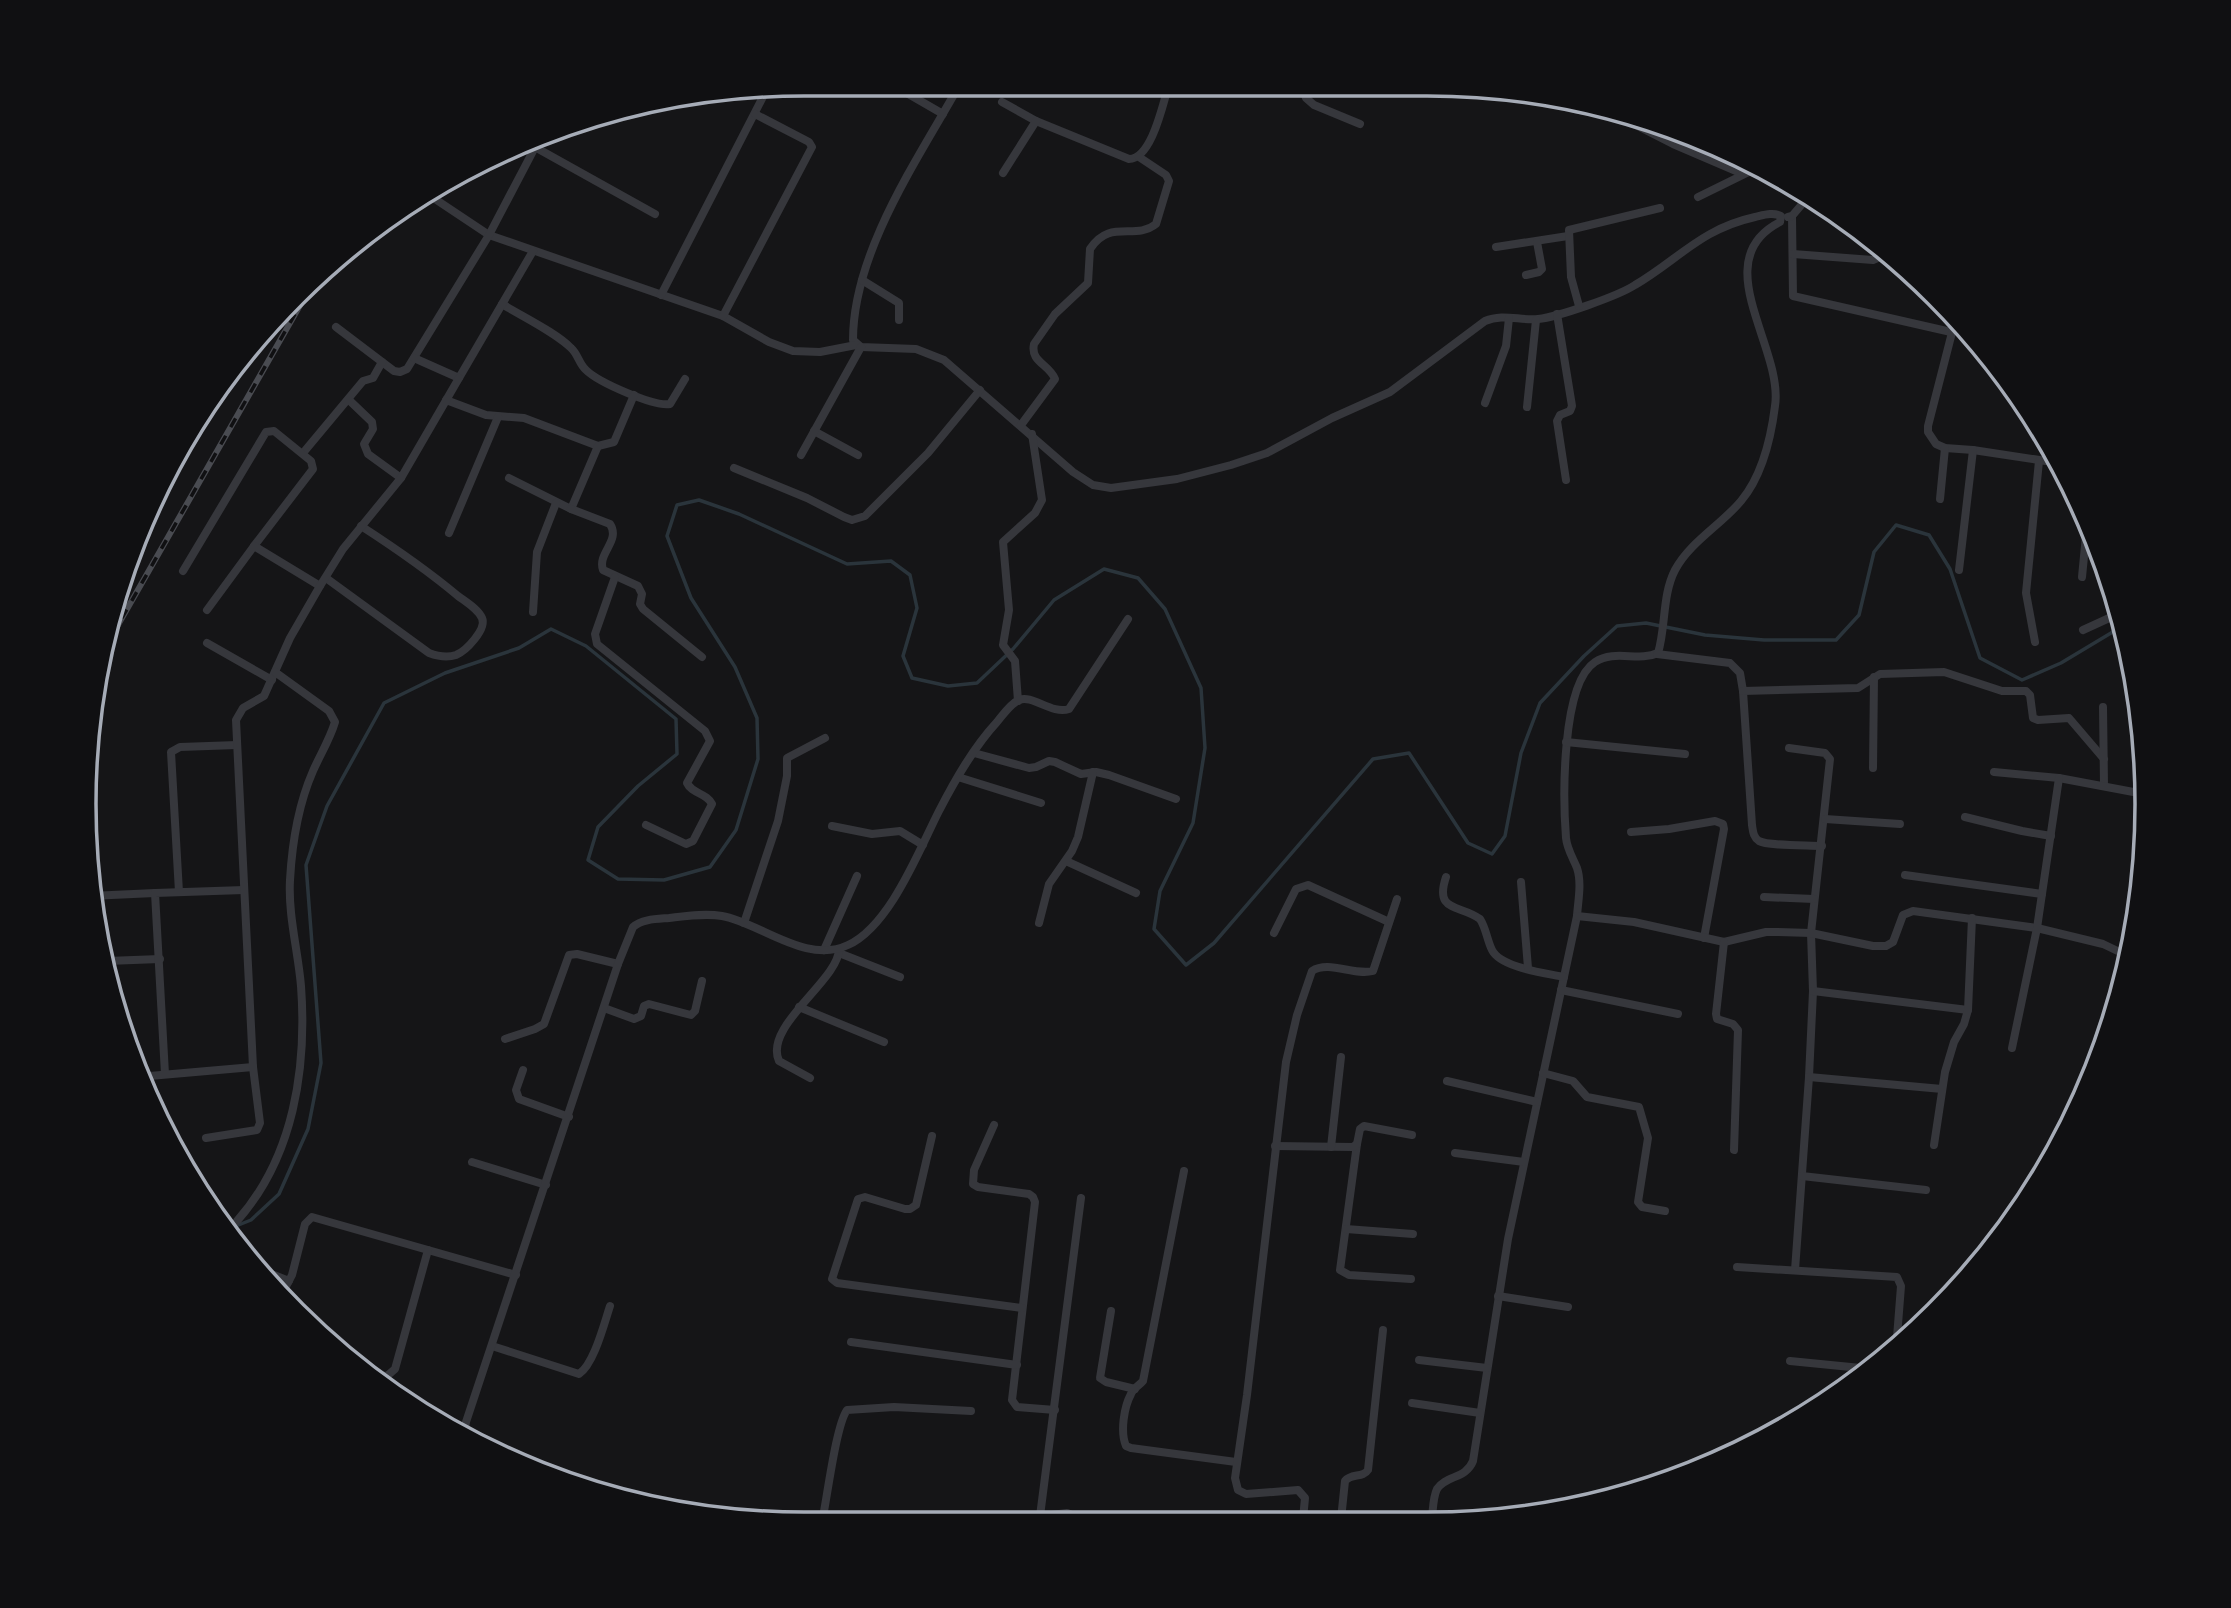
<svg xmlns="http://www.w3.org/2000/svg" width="2231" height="1608" viewBox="0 0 2231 1608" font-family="Raleway,sans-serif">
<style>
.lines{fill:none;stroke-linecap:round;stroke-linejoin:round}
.stream{stroke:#2a343b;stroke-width:3.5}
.street{stroke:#36373c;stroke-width:8}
.rail-casing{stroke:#494b51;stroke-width:6}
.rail{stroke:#101012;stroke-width:3.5;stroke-dasharray:10;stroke-linecap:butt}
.rim{fill:none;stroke:#a6acb7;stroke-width:3.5}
</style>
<rect width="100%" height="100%" fill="#151517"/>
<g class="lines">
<path class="stream" d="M 226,1230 L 251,1220 L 279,1194 L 308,1129 L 321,1063 L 306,865 L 327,806 L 384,703 L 445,673 L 519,648 L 551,629 L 586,646 L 676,719 L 677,754 L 638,786 L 598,827 L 588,860 L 618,879 L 664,880 L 710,867 L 736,830 L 758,759 L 757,718 L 735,667 L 691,598 L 667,536 L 677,505 L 699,500 L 739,514 L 847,564 L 891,561 L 910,575 L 917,608 L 903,656 L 912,678 L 948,686 L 977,683 L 1013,649 L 1054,600 L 1104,569 L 1138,578 L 1165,609 L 1201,688 L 1205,748 L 1193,823 L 1160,891 L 1154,929 L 1186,965 L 1214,943 L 1373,759 L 1409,753 L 1468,843 L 1492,854 L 1505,836 L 1521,753 L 1540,703 L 1584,656 L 1617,626 L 1646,623 L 1705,635 L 1764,640 L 1836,640 L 1859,615 L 1874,552 L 1896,525 L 1929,535 L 1950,569 L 1980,658 L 2022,680 L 2061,663 L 2121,627"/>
<g class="street">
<path d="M 891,84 L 943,114"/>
<path d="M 960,84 C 918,159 853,252 853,340 L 861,347 L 916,349 L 944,360 L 1073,472 L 1093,485 L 1111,488 L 1177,479 L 1231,465 L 1267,453 L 1332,418 L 1390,392 L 1485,321 C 1503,313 1520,321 1538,319 C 1558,317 1618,296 1635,285 C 1679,259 1701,229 1755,217 C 1764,215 1773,212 1781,216 L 1780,222 C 1705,260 1784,348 1775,406 C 1771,438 1762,476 1741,501 C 1721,525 1690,542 1675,570 C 1662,595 1666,627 1658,653 C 1638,662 1615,649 1595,662 C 1561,684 1563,800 1566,838 C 1567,849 1573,858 1577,868 C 1582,883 1578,901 1577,916 L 1508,1239 L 1473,1461 C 1466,1479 1446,1475 1437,1489 C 1433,1497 1433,1509 1432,1518"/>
<path d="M 1306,84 L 1304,92 L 1306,98 L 1314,105 L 1360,124"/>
<path d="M 839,86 L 840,84"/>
<path d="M 1223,88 L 1224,84"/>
<path d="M 1002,102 L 1036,121 L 1129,159 C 1152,159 1163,103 1169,84"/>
<path d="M 1574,109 L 1620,117 L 1673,144 L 1743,174"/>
<path d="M 524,141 L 655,214"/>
<path d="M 1699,154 L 1706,141"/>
<path d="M 1003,173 L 1036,121"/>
<path d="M 426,193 L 489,235 L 723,316 L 769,342 L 793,351 L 820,352 L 856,345"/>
<path d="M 1698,197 L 1759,167"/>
<path d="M 1792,216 L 1793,296 L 1951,332"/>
<path d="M 1788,217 L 1792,216 L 1809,196"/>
<path d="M 1496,247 L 1568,236"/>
<path d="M 1793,254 L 1873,260 L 1880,257 L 1881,248"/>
<path d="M 1526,275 L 1539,272 L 1542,269 L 1537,242"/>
<path d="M 862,280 L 899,303 L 899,320"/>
<path d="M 661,295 L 767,89"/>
<path d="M 502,304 C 523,317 555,332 571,348 C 578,354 579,364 586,370 C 598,382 654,407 670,404 L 685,379"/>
<path d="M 1579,306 L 1571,277 L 1569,230 L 1660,208"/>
<path d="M 1557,314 L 1572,406 L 1570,411 L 1560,415 L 1557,421 L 1566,480"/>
<path d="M 723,316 L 812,147 L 809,142 L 755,114"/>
<path d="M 1956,317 L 1928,426 L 1928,432 L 1936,444 L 1945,448 L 1973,450 L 2059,463"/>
<path d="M 336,327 L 394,371 L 400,372 L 407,369 L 489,235 L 542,134"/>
<path d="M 414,358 L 459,378 L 533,251"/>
<path d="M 349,400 L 372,422 L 373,429 L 364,444 L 368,454 L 401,478"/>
<path d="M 446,400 L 486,415 L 524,418 L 598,446 L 614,442 L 634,395"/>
<path d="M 1485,403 L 1506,346 L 1509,318"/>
<path d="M 1527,407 L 1536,320"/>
<path d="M 1021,425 L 1055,379 C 1049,364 1030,362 1034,344 L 1055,314 L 1088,283 L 1090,249 C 1110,218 1135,241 1156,224 L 1169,181 L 1166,175 L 1139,157"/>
<path d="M 814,431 L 858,455"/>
<path d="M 303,453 L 363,381 L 373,378 L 382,362"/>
<path d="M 801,455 L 861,347"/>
<path d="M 734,468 L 807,498 L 844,517 L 852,520 L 865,516 L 928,453 L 980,390"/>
<path d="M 509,478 L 571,509 L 598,446"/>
<path d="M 1940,499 L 1945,448"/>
<path d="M 571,509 L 610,524 C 621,541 597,553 603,570 L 638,586 L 642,594 L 640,604 L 643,609 L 702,657"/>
<path d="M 449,533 L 498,417"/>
<path d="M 1959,570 L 1973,450"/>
<path d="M 183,571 L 266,432 L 274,431 L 311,461 L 313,469 L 254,546"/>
<path d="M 615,577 L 595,634 L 597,644 L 705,731 L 710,741 L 687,783 C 692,794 707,793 712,804 L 693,841 L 686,844 L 646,825"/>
<path d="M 2082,577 L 2087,525"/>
<path d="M 326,578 L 429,653 C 437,656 447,658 456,655 C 466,651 487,629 482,618 C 478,609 466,602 458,596 C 427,570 395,548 361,526"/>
<path d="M 207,610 L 254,546 L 320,586"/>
<path d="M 533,612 L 537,552 L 556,503"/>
<path d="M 2083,630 L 2118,614"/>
<path d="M 2035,642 L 2026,593 L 2039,461"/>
<path d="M 207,643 L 272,680"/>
<path d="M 1657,654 L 1730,663 L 1740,673 L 1743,691 L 1752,825 C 1753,831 1753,837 1759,841 C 1767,846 1810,845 1822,846"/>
<path d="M 1743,691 L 1858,688 L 1880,674 L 1944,672 L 2002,691 L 2026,691 L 2030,695 L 2033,718 L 2038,720 L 2069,718 L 2104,759"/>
<path d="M 1018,701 L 1015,661 L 1003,645 L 1009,610 L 1003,542 L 1035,513 L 1042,500 L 1032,434"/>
<path d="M 2103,707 L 2104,785"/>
<path d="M 1566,742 L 1685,754"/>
<path d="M 1789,748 L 1825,753 L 1830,759 L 1811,933 L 1813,991 L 1809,1077 L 1795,1270"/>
<path d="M 974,753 L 1029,768 L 1036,767 L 1049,761 L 1055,762 L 1081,774 L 1096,772 L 1109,775 L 1176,799"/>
<path d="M 1873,768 L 1874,677"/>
<path d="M 1994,772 L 2059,778 L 2144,794"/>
<path d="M 958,777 L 1041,803"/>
<path d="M 1965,817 L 2022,831 L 2051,836"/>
<path d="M 1825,819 L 1900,824"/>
<path d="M 832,826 L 872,834 L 900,831 L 923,845"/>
<path d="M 1631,832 L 1669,829 L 1715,821 L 1723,824 L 1724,829 L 1704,938"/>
<path d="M 1066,861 L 1136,893"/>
<path d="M 1905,875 L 2042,894"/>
<path d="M 1446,877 C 1434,913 1460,904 1480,919 C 1486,928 1487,940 1492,950 C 1501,968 1546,973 1564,977"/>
<path d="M 1521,882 L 1528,968"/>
<path d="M 179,892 L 171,752 L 180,747 L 237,745"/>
<path d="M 90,896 L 155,893"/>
<path d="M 1764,897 L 1814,899"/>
<path d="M 1577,916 L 1634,922 L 1724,942 L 1766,932 L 1778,932 L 1811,933 L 1873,946 L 1886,946 L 1893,942 L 1903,915 L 1913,911 L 2037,928 L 2103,944 L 2128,956"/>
<path d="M 744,923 L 778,821 L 787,776 L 787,758 L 825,738"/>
<path d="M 1039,923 L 1049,884 L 1072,851 L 1078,837 L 1093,772"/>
<path d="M 1274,933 L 1296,889 L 1308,885 L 1389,922"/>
<path d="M 1724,942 L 1716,1014 L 1717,1019 L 1733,1024 L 1738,1030 L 1734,1150"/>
<path d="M 824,950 L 857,876"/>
<path d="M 839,953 L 900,977"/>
<path d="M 107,961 L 160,959"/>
<path d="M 1561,990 L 1678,1014"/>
<path d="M 1813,991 L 1968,1010"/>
<path d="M 799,1007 L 884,1042"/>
<path d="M 604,1008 L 634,1019 L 641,1016 L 644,1006 L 649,1004 L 691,1015 L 695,1011 L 702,981"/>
<path d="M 505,1039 L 535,1029 L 544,1024 L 569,955 L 577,954 L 618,964"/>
<path d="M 2012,1048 L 2037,928 L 2059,778"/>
<path d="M 523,1070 L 516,1090 L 519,1099 L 569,1117"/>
<path d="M 1543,1073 L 1573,1081 L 1587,1097 L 1639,1107 L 1648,1138 L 1638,1202 L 1642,1207 L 1665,1211"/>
<path d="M 165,1074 L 155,893 L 244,890"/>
<path d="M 138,1077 L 253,1067"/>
<path d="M 1809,1077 L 1942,1089"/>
<path d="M 810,1078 L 779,1061 C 763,1026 839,980 839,949"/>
<path d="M 1447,1081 L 1537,1102"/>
<path d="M 994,1125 L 974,1170 L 973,1184 L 978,1187 L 1029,1194 L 1033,1197 L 1035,1202 L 1012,1400 L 1017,1407 L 1055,1410"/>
<path d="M 932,1136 L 916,1205 L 910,1209 L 905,1209 L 865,1197 L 858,1199 L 832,1279 L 837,1283 L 1022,1308"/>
<path d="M 206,1138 L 257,1130 L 260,1123 L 253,1067 L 236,720 L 243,708 L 264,696 L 290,638 L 320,586 L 343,549 L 401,478 L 459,378"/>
<path d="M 1357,1144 L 1340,1270 L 1349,1275 L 1411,1279"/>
<path d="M 1934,1145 L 1945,1072 L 1954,1042 L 1964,1024 L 1968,1010 L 1972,918"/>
<path d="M 1275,1146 L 1353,1147 L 1357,1144 L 1360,1129 L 1364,1126 L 1412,1135"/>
<path d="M 1331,1147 L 1341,1057"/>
<path d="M 1455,1153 L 1524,1162"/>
<path d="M 472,1162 L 546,1185"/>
<path d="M 1184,1171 L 1143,1381 C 1139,1386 1133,1388 1131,1394 C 1124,1407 1120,1432 1126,1446 L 1131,1448 L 1236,1462"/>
<path d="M 1802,1176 L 1926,1190"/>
<path d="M 237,1221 C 294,1157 307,1068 301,986 C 298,951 288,915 290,880 C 292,844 299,803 313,771 C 320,755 330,739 335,722 L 329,711 L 275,672"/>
<path d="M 1346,1229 L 1413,1234"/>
<path d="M 254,1267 L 289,1281"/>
<path d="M 1737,1267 L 1897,1277 L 1901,1286 L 1896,1350"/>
<path d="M 281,1296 L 292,1275 L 305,1224 L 312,1217 L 516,1275"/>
<path d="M 1498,1296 L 1568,1307"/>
<path d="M 1111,1311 L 1100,1378 L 1106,1382 L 1135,1389"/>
<path d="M 851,1342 L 1017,1365"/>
<path d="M 492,1346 L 579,1374 C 594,1364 604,1324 610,1306"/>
<path d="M 1419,1360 L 1487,1368"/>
<path d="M 1790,1361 L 1871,1369"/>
<path d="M 364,1374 L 387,1376 L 395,1369 L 428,1250"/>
<path d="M 1412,1403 L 1480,1413"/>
<path d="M 464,1437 L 466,1422 L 618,964 L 633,927 C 642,919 657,919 669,918 C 686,916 705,913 722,916 C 761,923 806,965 848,945 C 890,926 919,850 939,811 C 955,780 973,748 997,722 C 1003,715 1010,704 1019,700 C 1032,694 1052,715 1069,709 L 1128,619"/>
<path d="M 1040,1516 L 1081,1198"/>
<path d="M 1303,1519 L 1305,1498 L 1298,1490 L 1246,1494 L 1238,1490 L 1235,1478 L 1247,1395 L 1286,1062 L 1297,1015 L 1312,971 C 1329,960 1354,976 1373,971 L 1397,899"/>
<path d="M 1341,1519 L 1345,1481 C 1351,1473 1363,1478 1368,1470 L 1383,1330"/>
<path d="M 1005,1521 L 1067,1513 L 1074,1516 L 1077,1521"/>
<path d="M 822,1522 C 827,1499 836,1425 847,1410 L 894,1407 L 971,1411"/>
</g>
<g class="rail-casing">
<path id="rail" d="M 102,653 L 311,286"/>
</g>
<use href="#rail" class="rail"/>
</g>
<path d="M0 0H2231V1608H0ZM804 96H1427A708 708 0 0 1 2135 804V804A708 708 0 0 1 1427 1512H804A708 708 0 0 1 96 804V804A708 708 0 0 1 804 96Z" fill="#101012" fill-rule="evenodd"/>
<path class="rim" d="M804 96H1427A708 708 0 0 1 2135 804V804A708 708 0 0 1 1427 1512H804A708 708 0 0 1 96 804V804A708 708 0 0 1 804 96Z"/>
</svg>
